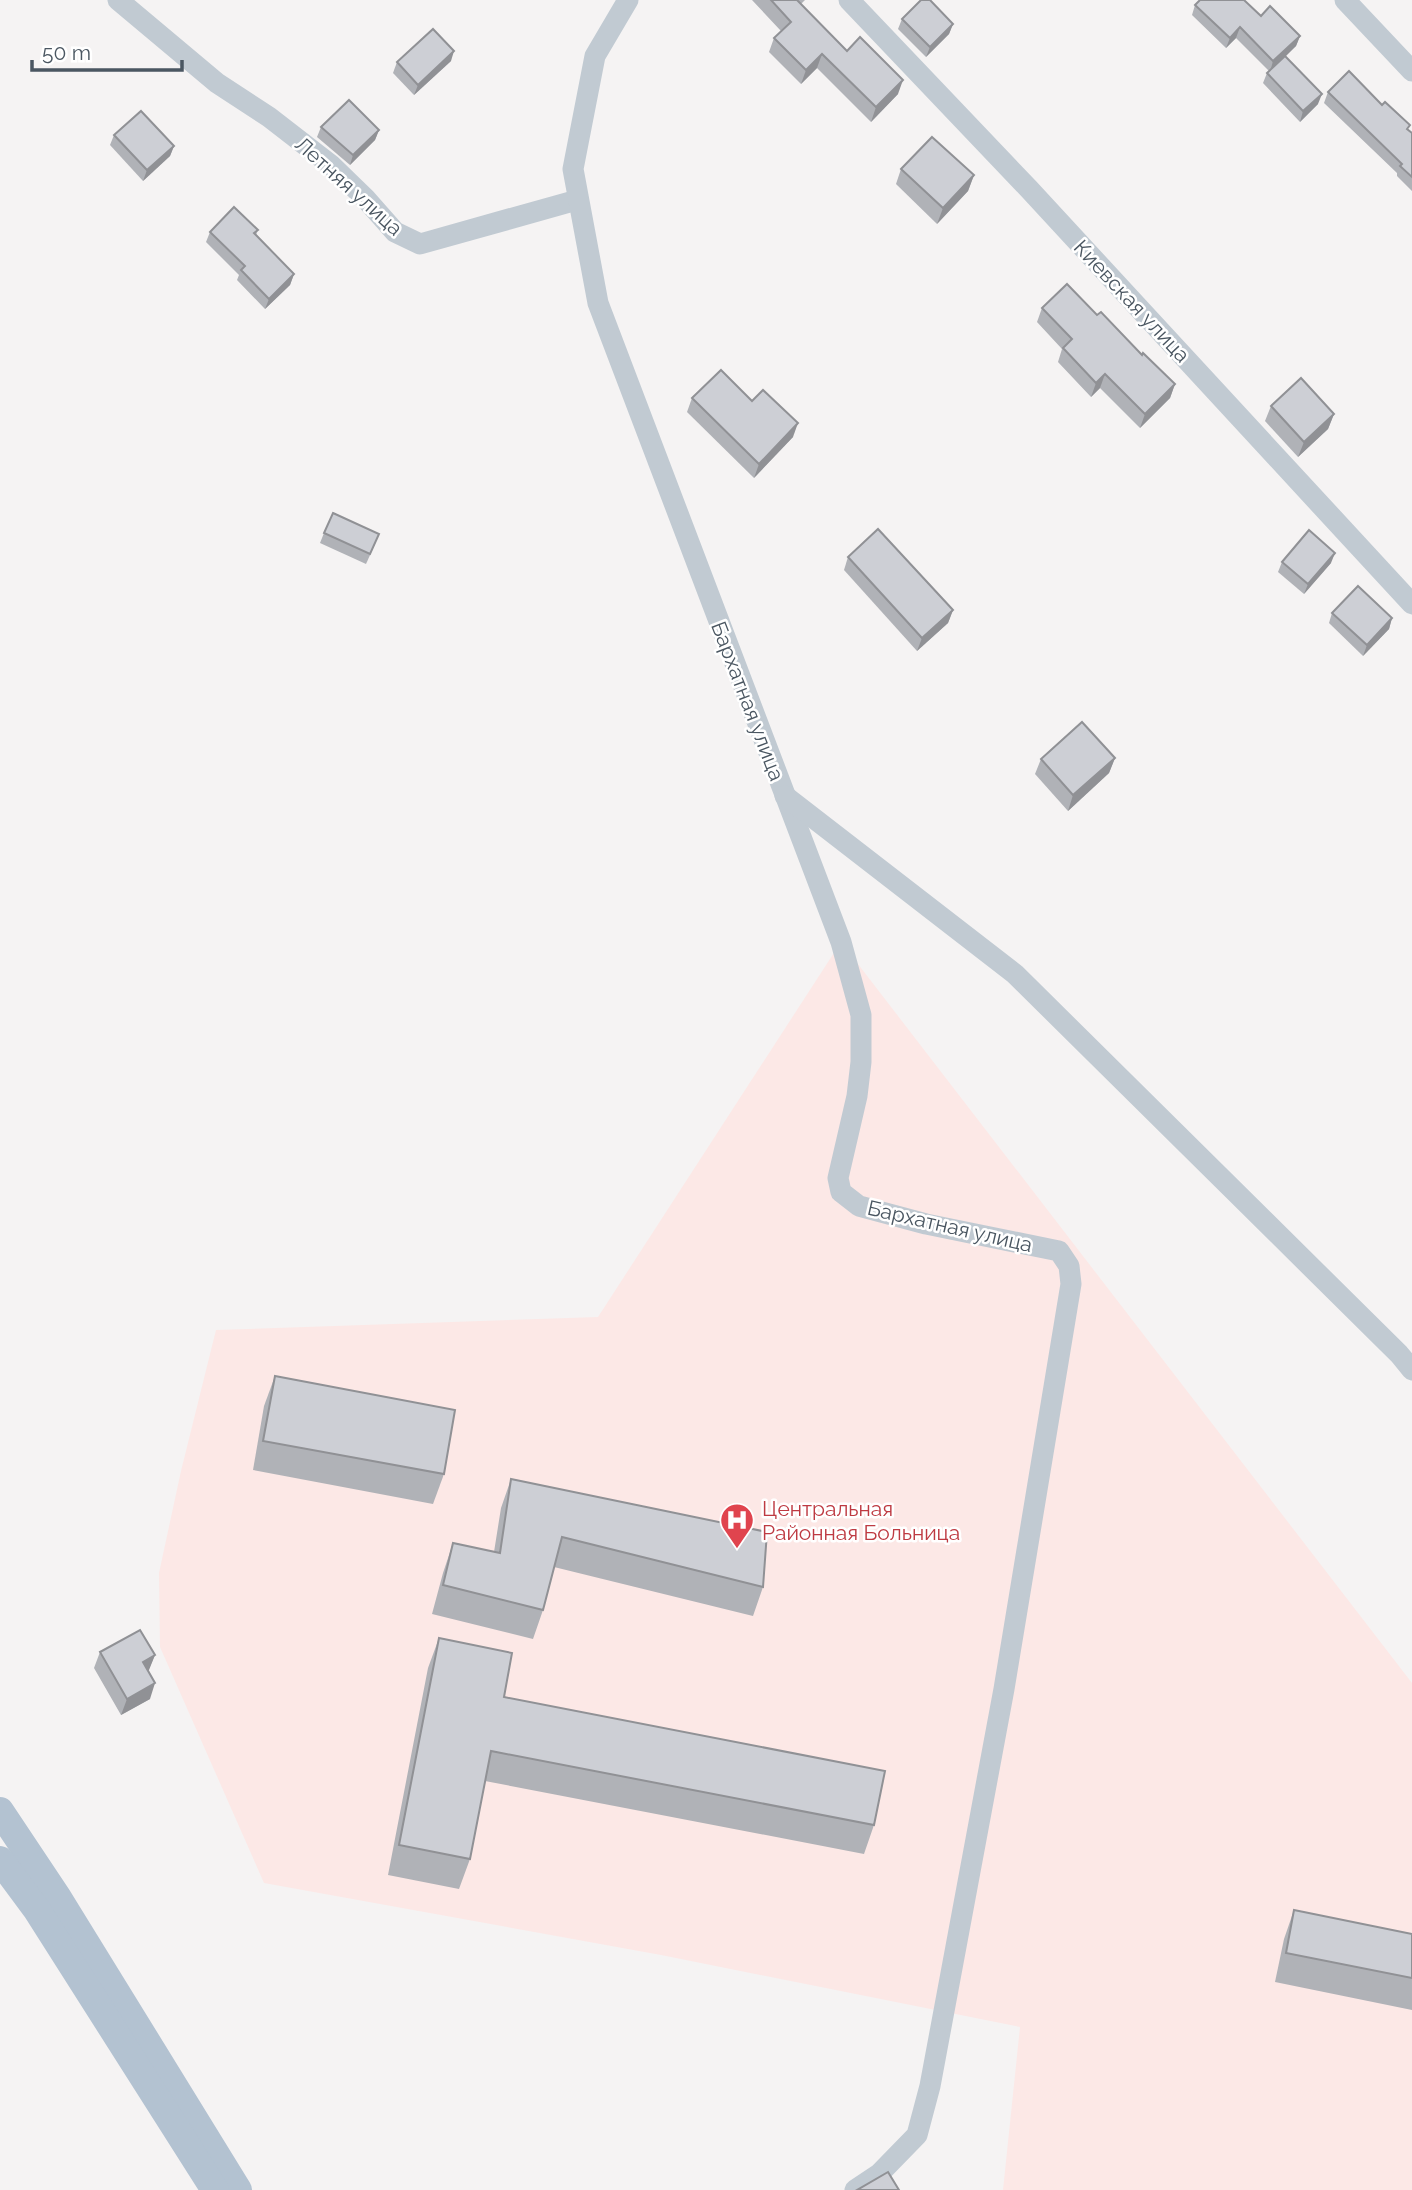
<svg xmlns="http://www.w3.org/2000/svg" width="1412" height="2190" viewBox="0 0 1412 2190" font-family="Raleway,sans-serif">
<style>
.medical{fill:#fce8e6}
.lines{fill:none;stroke-linecap:round;stroke-linejoin:round}
.minor{stroke:#c1cad2;stroke-width:21}
.major{stroke:#b3c2d1;stroke-width:28}
.wall{fill:#b0b2b7}
.shaded-wall{fill:#909195}
.building{fill:#cdcfd5;stroke:#909195;stroke-width:2}
.labels{text-anchor:middle;dominant-baseline:central;stroke-width:5;stroke-linejoin:round;paint-order:stroke}
.street-label{font-size:21px;fill:#4a5661;stroke:#fff}
.health-label{font-size:21px;fill:#be3a42;stroke:#fff;text-anchor:start}
</style>
<rect width="100%" height="100%" fill="#f5f3f3"/>
<path class="medical" d="M 841,942 L 1412,1683 L 1412,2190 L 1003,2190 L 1020,2027 L 661,1955 L 264,1883 L 160,1647 L 159,1573 L 181,1471 L 216,1330 L 598,1317 Z"/>
<g class="lines">
<g class="minor">
<path d="M 118,0 L 217,83 L 269,117 L 331,165 L 365,198 L 395,232 L 420,244 L 577,200"/>
<path d="M 628,0 L 595,56 L 573,169 L 598,303 L 841,942 L 861,1015 L 861,1062 L 857,1096 L 838,1178 L 841,1192 L 859,1206 L 926,1224 L 1059,1251 L 1069,1266 L 1071,1284 L 1004,1689 L 930,2086 L 917,2135 L 879,2174 L 855,2190"/>
<path d="M 849,0 L 1029,189 L 1412,604"/>
<path d="M 1345,0 L 1412,71"/>
<path d="M 785,796 L 1015,974 L 1399,1354 L 1412,1370"/>
</g>
<g class="major">
<path d="M 0,1811 L 58,1898 L 238,2190"/>
<path d="M 0,1860 L 37,1910 L 215,2190"/>
</g>
</g>
<g class="wall">
<path d="M 752,0 L 805,0 L 801,4 L 847,51 L 898,94 L 871,122 L 817,68 L 801,84 L 769,52 L 774,38 L 781,31 Z"/>
<path d="M 1195,5 L 1261,16 L 1300,36 L 1296,46 L 1285,56 L 1318,104 L 1300,122 L 1263,83 L 1267,73 L 1269,71 L 1236,38 L 1226,48 L 1192,15 Z"/>
<path d="M 902,19 L 953,24 L 949,34 L 926,57 L 898,29 Z"/>
<path d="M 451,61 L 414,95 L 393,73 L 397,62 Z"/>
<path d="M 1328,92 L 1409,130 L 1412,133 L 1412,191 L 1397,176 L 1397,173 L 1324,103 Z"/>
<path d="M 321,127 L 379,130 L 375,140 L 350,165 L 317,137 Z"/>
<path d="M 114,135 L 174,146 L 170,156 L 143,181 L 110,145 Z"/>
<path d="M 901,169 L 974,175 L 968,191 L 937,224 L 896,184 Z"/>
<path d="M 258,230 L 256,235 L 294,274 L 290,285 L 265,309 L 237,280 L 239,275 L 206,242 L 210,232 Z"/>
<path d="M 1042,308 L 1097,315 L 1175,384 L 1170,398 L 1140,428 L 1100,388 L 1091,397 L 1058,362 L 1062,349 L 1037,322 Z"/>
<path d="M 692,398 L 752,401 L 793,437 L 754,478 L 687,412 Z"/>
<path d="M 1271,406 L 1334,414 L 1328,429 L 1298,457 L 1265,421 Z"/>
<path d="M 324,533 L 375,544 L 366,564 L 320,543 Z"/>
<path d="M 848,557 L 953,610 L 948,623 L 917,651 L 844,570 Z"/>
<path d="M 1282,562 L 1331,563 L 1304,594 L 1278,572 Z"/>
<path d="M 1332,613 L 1392,618 L 1389,629 L 1363,656 L 1329,623 Z"/>
<path d="M 1115,758 L 1109,773 L 1068,811 L 1035,774 L 1041,759 Z"/>
<path d="M 275,1376 L 444,1474 L 433,1504 L 253,1470 L 264,1406 Z"/>
<path d="M 511,1479 L 763,1587 L 753,1616 L 554,1567 L 543,1610 L 533,1639 L 432,1614 L 443,1573 L 453,1543 L 494,1552 L 501,1508 Z"/>
<path d="M 439,1638 L 504,1697 L 874,1825 L 864,1854 L 485,1781 L 470,1859 L 459,1889 L 388,1875 L 428,1668 Z"/>
<path d="M 100,1652 L 155,1655 L 148,1671 L 150,1699 L 121,1715 L 94,1668 Z"/>
<path d="M 1294,1910 L 1412,1934 L 1412,2010 L 1275,1982 L 1284,1939 Z"/>
</g>
<g class="shaded-wall">
<path d="M 953,24 L 949,34 L 926,57 L 930,47 Z"/>
<path d="M 1240,27 L 1236,38 L 1226,48 L 1230,38 Z"/>
<path d="M 1300,36 L 1296,46 L 1270,72 L 1273,61 Z"/>
<path d="M 454,51 L 451,61 L 414,95 L 418,85 Z"/>
<path d="M 822,54 L 817,68 L 801,84 L 806,70 Z"/>
<path d="M 903,80 L 898,94 L 871,122 L 876,107 Z"/>
<path d="M 1322,94 L 1318,104 L 1300,122 L 1303,111 Z"/>
<path d="M 379,130 L 375,140 L 350,165 L 353,155 Z"/>
<path d="M 174,146 L 170,156 L 143,181 L 147,170 Z"/>
<path d="M 974,175 L 968,191 L 937,224 L 943,208 Z"/>
<path d="M 294,274 L 290,285 L 265,309 L 269,299 Z"/>
<path d="M 1105,374 L 1100,388 L 1091,397 L 1096,383 Z"/>
<path d="M 1175,384 L 1170,398 L 1140,428 L 1145,414 Z"/>
<path d="M 1334,414 L 1328,429 L 1298,457 L 1304,442 Z"/>
<path d="M 798,423 L 793,437 L 754,478 L 759,464 Z"/>
<path d="M 1335,553 L 1331,563 L 1304,594 L 1308,584 Z"/>
<path d="M 953,610 L 948,623 L 917,651 L 922,638 Z"/>
<path d="M 1392,618 L 1389,629 L 1363,656 L 1367,645 Z"/>
<path d="M 1115,758 L 1109,773 L 1068,811 L 1073,795 Z"/>
<path d="M 155,1655 L 149,1670 L 137,1677 L 143,1662 Z"/>
<path d="M 155,1683 L 150,1699 L 121,1715 L 127,1699 Z"/>
</g>
<g class="building">
<path d="M 771,0 L 797,0 L 847,51 L 860,37 L 903,80 L 876,107 L 822,54 L 806,70 L 774,38 L 791,22 Z"/>
<path d="M 921,0 L 930,0 L 953,24 L 930,47 L 902,19 Z"/>
<path d="M 1200,0 L 1244,0 L 1261,16 L 1270,6 L 1300,36 L 1273,61 L 1240,27 L 1230,38 L 1195,5 Z"/>
<path d="M 433,29 L 454,51 L 418,85 L 397,62 Z"/>
<path d="M 1285,56 L 1322,94 L 1303,111 L 1267,73 Z"/>
<path d="M 1349,71 L 1382,105 L 1385,102 L 1410,125 L 1407,129 L 1412,133 L 1412,177 L 1400,166 L 1402,164 L 1328,92 Z"/>
<path d="M 349,100 L 379,130 L 353,155 L 321,127 Z"/>
<path d="M 141,111 L 174,146 L 147,170 L 114,135 Z"/>
<path d="M 932,137 L 974,175 L 943,208 L 901,169 Z"/>
<path d="M 234,207 L 258,230 L 254,233 L 294,274 L 269,299 L 241,270 L 245,266 L 210,232 Z"/>
<path d="M 1067,284 L 1097,315 L 1101,312 L 1142,355 L 1143,353 L 1175,384 L 1145,414 L 1105,374 L 1096,383 L 1063,348 L 1072,339 L 1042,308 Z"/>
<path d="M 721,370 L 752,401 L 763,390 L 798,423 L 759,464 L 692,398 Z"/>
<path d="M 1301,378 L 1334,414 L 1304,442 L 1271,406 Z"/>
<path d="M 333,513 L 379,534 L 370,554 L 324,533 Z"/>
<path d="M 878,529 L 953,610 L 922,638 L 848,557 Z"/>
<path d="M 1309,530 L 1335,553 L 1308,584 L 1282,562 Z"/>
<path d="M 1358,586 L 1392,618 L 1367,645 L 1332,613 Z"/>
<path d="M 1082,722 L 1115,758 L 1073,795 L 1041,759 Z"/>
<path d="M 275,1376 L 455,1410 L 444,1474 L 263,1441 Z"/>
<path d="M 511,1479 L 767,1532 L 763,1587 L 562,1537 L 543,1610 L 443,1585 L 453,1543 L 500,1553 Z"/>
<path d="M 140,1630 L 155,1655 L 143,1662 L 155,1683 L 127,1699 L 100,1652 Z"/>
<path d="M 439,1638 L 512,1653 L 504,1697 L 885,1771 L 874,1825 L 491,1751 L 470,1859 L 399,1845 Z"/>
<path d="M 1294,1910 L 1412,1934 L 1412,1978 L 1286,1953 Z"/>
<path d="M 888,2172 L 899,2190 L 857,2190 Z"/>
</g>
<defs>
<g id="hospital-pin" transform="scale(1.75)"><path d="M0 17L-7.5 6A9.5 9.5 0 1 1 7.5 6Z" fill="#e0444e" stroke="#fff"/><path d="M-5-5h3v3.5h4V-5h3V5h-3V1.5h-4V5h-3Z" fill="#fff"/></g>
</defs>
<g fill-rule="evenodd">
<use href="#hospital-pin" x="737" y="1520"/>
</g>
<g class="labels">
<g class="street-label">
<text transform="translate(349 186) rotate(42)">Летняя улица</text>
<text transform="translate(1132 301) rotate(47)">Киевская улица</text>
<text transform="translate(748 701) rotate(69)">Бархатная улица</text>
<text transform="translate(950 1226) rotate(13)">Бархатная улица</text>
</g>
<g class="health-label">
<text x="762" y="1508">Центральная<tspan x="762" dy="24">Районная Больница</tspan></text>
</g>
</g>
<path d="M32 60v10h150v-10" fill="none" stroke="#4a5661" stroke-width="3.5"/>
<text x="42" y="60" font-size="21" fill="#4a5661" stroke="#ffffff" stroke-width="5" paint-order="stroke">50 m</text>
</svg>
